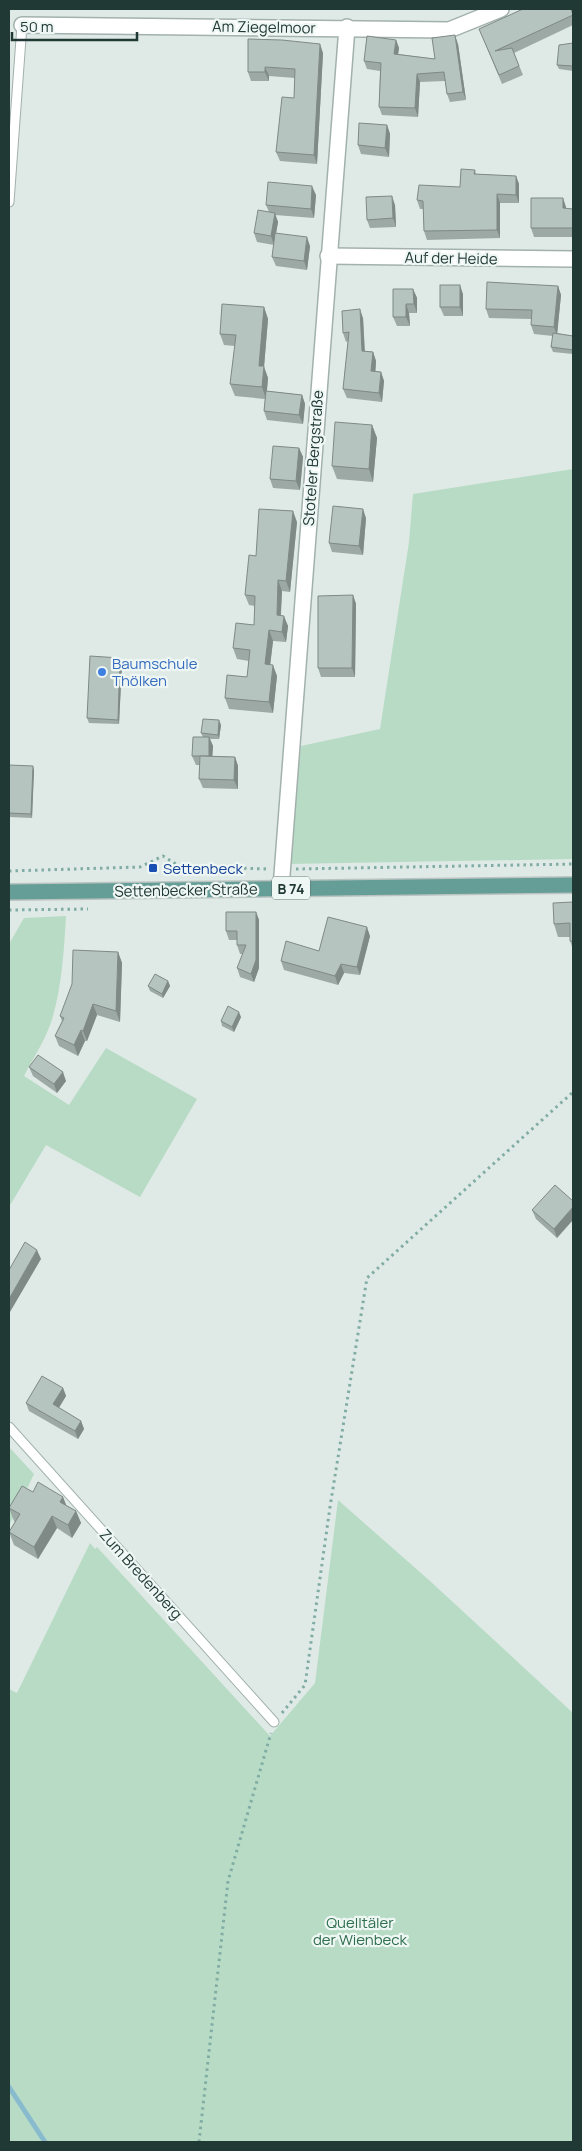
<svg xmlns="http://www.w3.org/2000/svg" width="582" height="2151" viewBox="0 0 582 2151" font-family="Manrope,sans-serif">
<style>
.green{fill:#b8dbc5}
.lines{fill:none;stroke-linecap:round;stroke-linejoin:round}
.stream{stroke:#88bbce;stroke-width:5}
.lane-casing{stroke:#a2b1ad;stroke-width:11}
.street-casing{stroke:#a2b1ad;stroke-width:18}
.primary-casing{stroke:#bcc4c2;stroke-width:18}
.path{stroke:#80aca4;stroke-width:3;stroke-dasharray:2.5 4;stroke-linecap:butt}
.lane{stroke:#fff;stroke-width:9}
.street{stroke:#fff;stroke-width:15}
.primary{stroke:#659e96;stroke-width:15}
.wall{fill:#9ca9a4}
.shaded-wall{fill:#7f8986}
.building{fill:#b5c4bf;stroke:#7f8986}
.shop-dot{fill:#3f7fe0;stroke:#eff7f4;stroke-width:2}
.transit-dot{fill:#1a4fb4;stroke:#eff7f4;stroke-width:2}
.labels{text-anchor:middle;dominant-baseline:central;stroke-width:4.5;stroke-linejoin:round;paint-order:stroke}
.shield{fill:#eff7f4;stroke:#5f726e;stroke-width:1}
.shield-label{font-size:14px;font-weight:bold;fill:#213935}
.street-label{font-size:15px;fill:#213935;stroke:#eff7f4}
.shop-label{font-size:15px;fill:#366cbe;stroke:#eff7f4;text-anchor:start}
.transit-label{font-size:15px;fill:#164399;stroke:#eff7f4;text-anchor:start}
.park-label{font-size:15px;fill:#2d6e4d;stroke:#eff7f4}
</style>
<rect width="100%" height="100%" fill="#dfeae6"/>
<g class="green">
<path d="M 573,469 L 573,859 L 288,864 L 301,746 L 380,729 L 409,542 L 413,494 Z"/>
<path d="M 66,916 C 64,950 62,984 53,1016 C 47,1038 34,1056 24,1076 L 69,1105 L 106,1048 L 197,1099 L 140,1197 L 46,1145 L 9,1207 L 9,944 L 24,918 Z"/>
<path d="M 9,1447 L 34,1474 L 9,1526 Z"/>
<path d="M 338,1500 L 430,1581 L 573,1713 L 573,2142 L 9,2142 L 9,1689 L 17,1693 L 90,1543 L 95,1549 L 97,1547 L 270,1736 L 315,1683 Z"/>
</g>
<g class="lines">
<path class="stream" d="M 9,2087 L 45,2142"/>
<g class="lane-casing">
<g id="lane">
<path d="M 9,202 L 22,25"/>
<path d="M 9,1427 L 274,1722"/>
</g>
</g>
<g class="street-casing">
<g id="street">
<path d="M 22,25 L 449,30 L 501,9"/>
<path d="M 328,256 L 573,259"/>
<path d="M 281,888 L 347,27"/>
</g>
</g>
<g class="primary-casing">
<path id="primary" d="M 9,892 L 573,885"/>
</g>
<g class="path">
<path d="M 296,869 L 573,864"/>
<path d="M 9,871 L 140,867 L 163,856 L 179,866 L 268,869"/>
<path d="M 9,910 L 88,909"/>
<path d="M 282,1713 L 305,1685 L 330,1507 L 367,1278 L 573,1092"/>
<path d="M 199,2142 L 228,1881 L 271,1733"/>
</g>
<use href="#lane" class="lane"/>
<use href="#street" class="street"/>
<use href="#primary" class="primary"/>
</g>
<g class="wall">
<path d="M 573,14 L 573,25 L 514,53 L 523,75 L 502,84 L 479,29 Z"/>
<path d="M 396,40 L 399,48 L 398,54 L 435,59 L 458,44 L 466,100 L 450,102 L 447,94 L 445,81 L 420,82 L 418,117 L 382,115 L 379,107 L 380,71 L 367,69 L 364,61 Z"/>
<path d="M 573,43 L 573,71 L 559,69 L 557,65 Z"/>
<path d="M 323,53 L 317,164 L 280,161 L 276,152 L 294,98 L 295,78 L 269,76 L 269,81 L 251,81 L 248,72 Z"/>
<path d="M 387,125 L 390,134 L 389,157 L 361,154 L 358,145 Z"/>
<path d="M 475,170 L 476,174 L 516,176 L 519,184 L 519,203 L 500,203 L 500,238 L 427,240 L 424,231 L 423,209 L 420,209 L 417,200 L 460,187 Z"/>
<path d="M 316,195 L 314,218 L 275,215 L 278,222 L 276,233 L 310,246 L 307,270 L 276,266 L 272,257 L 274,245 L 257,242 L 254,233 L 269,212 L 266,205 Z"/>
<path d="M 563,198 L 566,209 L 573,209 L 573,237 L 534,237 L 531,228 Z"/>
<path d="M 395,205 L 396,227 L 370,228 L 367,220 Z"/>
<path d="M 558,286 L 561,295 L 557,333 L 573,336 L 573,354 L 553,352 L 551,347 L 553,336 L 534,334 L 531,325 L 531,319 L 489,318 L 486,309 Z"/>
<path d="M 413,289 L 417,298 L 417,313 L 409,313 L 410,326 L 397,326 L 393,317 Z"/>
<path d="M 463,294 L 463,316 L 444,316 L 440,307 Z"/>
<path d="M 264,307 L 268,319 L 264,367 L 268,378 L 267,391 L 302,395 L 305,404 L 303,424 L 267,420 L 264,411 L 265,399 L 235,396 L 230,384 L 235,346 L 224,345 L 220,334 Z"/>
<path d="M 363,318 L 365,351 L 373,352 L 376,361 L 375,371 L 381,372 L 384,381 L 382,402 L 347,398 L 343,389 L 348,341 L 346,342 L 343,333 Z"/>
<path d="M 372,425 L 377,438 L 373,482 L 337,479 L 332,466 Z"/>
<path d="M 299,448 L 303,457 L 300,490 L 273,488 L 270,479 Z"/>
<path d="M 366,518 L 363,555 L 332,552 L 329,543 Z"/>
<path d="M 297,522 L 290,592 L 282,591 L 281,615 L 288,626 L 286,642 L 273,641 L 270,665 L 277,676 L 273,713 L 229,709 L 225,698 L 247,677 L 249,661 L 237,659 L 233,648 L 254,625 L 255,606 L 249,605 L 245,595 L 256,556 Z"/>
<path d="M 353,595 L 356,604 L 355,677 L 321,677 L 318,668 Z"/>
<path d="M 120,658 L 122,663 L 119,724 L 89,723 L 87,718 Z"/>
<path d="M 221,725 L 219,739 L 210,739 L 213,746 L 212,756 L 235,757 L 238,766 L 238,789 L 203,788 L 199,779 L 200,765 L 196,765 L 192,756 L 203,737 L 201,733 Z"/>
<path d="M 9,765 L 34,770 L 32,818 L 9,817 Z"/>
<path d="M 573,902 L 573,949 L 570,941 L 570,937 L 558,937 L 554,924 Z"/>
<path d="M 256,912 L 259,920 L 259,968 L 254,982 L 240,977 L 237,968 L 243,954 L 240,954 L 237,945 L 237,940 L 229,940 L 226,931 Z"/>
<path d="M 370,936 L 360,975 L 344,973 L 338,985 L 284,970 L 281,961 L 319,951 Z"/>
<path d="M 118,952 L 122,963 L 120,1022 L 97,1015 L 87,1041 L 85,1041 L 78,1056 L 59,1046 L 55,1036 L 62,1021 L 60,1016 Z"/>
<path d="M 168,981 L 170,986 L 163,998 L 150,991 L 148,986 Z"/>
<path d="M 241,1017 L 234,1032 L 222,1026 L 221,1021 Z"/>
<path d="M 29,1067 L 66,1081 L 57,1093 L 33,1076 Z"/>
<path d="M 573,1201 L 557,1238 L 536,1219 L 532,1210 Z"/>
<path d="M 63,1388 L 66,1396 L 59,1408 L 81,1421 L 84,1429 L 78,1439 L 29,1411 L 26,1403 Z"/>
<path d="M 33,1492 L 63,1497 L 66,1505 L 76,1511 L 81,1523 L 72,1538 L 57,1528 L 38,1559 L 14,1545 L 9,1532 L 15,1522 L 14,1521 L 9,1508 Z"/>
</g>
<g class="shaded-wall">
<path d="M 455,35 L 458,44 L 466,100 L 463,92 Z"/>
<path d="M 396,40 L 399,48 L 397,62 L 394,54 Z"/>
<path d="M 320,44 L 323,53 L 317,164 L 314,155 Z"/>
<path d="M 265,67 L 269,76 L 269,81 L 265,72 Z"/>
<path d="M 417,74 L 420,82 L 418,117 L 415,108 Z"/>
<path d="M 387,125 L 390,134 L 389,157 L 385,148 Z"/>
<path d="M 516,176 L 519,184 L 519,203 L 516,195 Z"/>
<path d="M 312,186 L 316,195 L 314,218 L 311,209 Z"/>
<path d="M 497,194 L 500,203 L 500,238 L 497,230 Z"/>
<path d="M 392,196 L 395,205 L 396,227 L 393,218 Z"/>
<path d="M 563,198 L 566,207 L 566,217 L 563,208 Z"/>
<path d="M 275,213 L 278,222 L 274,245 L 271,236 Z"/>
<path d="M 307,237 L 310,246 L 307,270 L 304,261 Z"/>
<path d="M 460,285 L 463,294 L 463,316 L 460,307 Z"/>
<path d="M 558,286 L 561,295 L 557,336 L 554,327 Z"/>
<path d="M 413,289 L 417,298 L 417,313 L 414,304 Z"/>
<path d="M 406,304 L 409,313 L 410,326 L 406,317 Z"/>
<path d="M 264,307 L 268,319 L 264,367 L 268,378 L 266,399 L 262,387 L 259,366 Z"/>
<path d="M 360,309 L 363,318 L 365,360 L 362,351 Z"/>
<path d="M 373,352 L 376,361 L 375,380 L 371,371 Z"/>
<path d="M 381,372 L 384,381 L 382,402 L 379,393 Z"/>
<path d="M 302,395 L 305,404 L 303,424 L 299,415 Z"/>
<path d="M 372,425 L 377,438 L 373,482 L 369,469 Z"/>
<path d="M 299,448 L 303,457 L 300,490 L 296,481 Z"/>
<path d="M 363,509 L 366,518 L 363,555 L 359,546 Z"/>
<path d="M 293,511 L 297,522 L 290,592 L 286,581 Z"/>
<path d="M 278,580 L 282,591 L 280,626 L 277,615 Z"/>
<path d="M 353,595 L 356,604 L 355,677 L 352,668 Z"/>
<path d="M 284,616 L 288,626 L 286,642 L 282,632 Z"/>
<path d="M 269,630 L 273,641 L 269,675 L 265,664 Z"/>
<path d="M 120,658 L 122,663 L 119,724 L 118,720 Z"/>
<path d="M 273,665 L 277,676 L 273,713 L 269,702 Z"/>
<path d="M 219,720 L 221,725 L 219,739 L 218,735 Z"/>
<path d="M 209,737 L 213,746 L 212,765 L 209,756 Z"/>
<path d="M 235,757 L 238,766 L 238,789 L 234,780 Z"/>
<path d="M 33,766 L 34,770 L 32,818 L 31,814 Z"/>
<path d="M 256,912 L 259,920 L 259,968 L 254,982 L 251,974 Z"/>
<path d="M 367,927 L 370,936 L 360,975 L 357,967 Z"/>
<path d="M 118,952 L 122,963 L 120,1022 L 116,1011 Z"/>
<path d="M 341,964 L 344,973 L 338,985 L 335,976 Z"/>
<path d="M 168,981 L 170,986 L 163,998 L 162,994 Z"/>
<path d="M 93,1004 L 97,1015 L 87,1041 L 83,1031 Z"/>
<path d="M 239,1012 L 241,1017 L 234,1032 L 232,1027 Z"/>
<path d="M 81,1030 L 85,1041 L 78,1056 L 74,1045 Z"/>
<path d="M 63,1072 L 66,1081 L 57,1093 L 54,1084 Z"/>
<path d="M 573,1207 L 573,1220 L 557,1238 L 554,1229 Z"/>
<path d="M 37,1250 L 41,1259 L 10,1312 L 9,1309 L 9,1299 Z"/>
<path d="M 63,1388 L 66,1396 L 56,1412 L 53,1404 Z"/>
<path d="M 81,1421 L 84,1429 L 78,1439 L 75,1431 Z"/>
<path d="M 63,1497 L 68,1510 L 60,1502 Z"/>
<path d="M 76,1511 L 81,1523 L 72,1538 L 68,1525 Z"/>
<path d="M 52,1516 L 57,1528 L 38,1559 L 34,1547 Z"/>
</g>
<g class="building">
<path d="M 523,9 L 571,9 L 573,15 L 495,51 L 512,48 L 519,66 L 499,75 L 479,29 Z"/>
<path d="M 455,35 L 463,92 L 447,94 L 444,72 L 417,74 L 415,108 L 379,107 L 381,63 L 364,61 L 367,36 L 396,40 L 394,54 L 435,59 L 432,38 Z"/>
<path d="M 248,39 L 282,40 L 320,44 L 314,155 L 276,152 L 282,97 L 294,98 L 295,69 L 265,67 L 265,72 L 248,72 Z"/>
<path d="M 573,43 L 573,66 L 557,65 L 559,45 Z"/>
<path d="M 359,123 L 387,125 L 385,148 L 358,145 Z"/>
<path d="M 461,169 L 475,170 L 474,174 L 516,176 L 516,195 L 497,194 L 497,230 L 424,231 L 423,201 L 417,200 L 419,185 L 460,187 Z"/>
<path d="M 268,182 L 312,186 L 311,209 L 266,205 Z"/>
<path d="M 392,196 L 393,218 L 367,220 L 366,197 Z"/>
<path d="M 531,198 L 563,198 L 563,208 L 573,209 L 573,228 L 531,228 Z"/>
<path d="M 258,210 L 275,213 L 271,236 L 254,233 Z"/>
<path d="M 275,233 L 307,237 L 304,261 L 272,257 Z"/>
<path d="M 487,282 L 558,286 L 554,327 L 531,325 L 532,310 L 486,309 Z"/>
<rect x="440" y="285" width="20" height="22"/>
<path d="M 393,289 L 413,289 L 414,304 L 406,304 L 406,317 L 393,317 Z"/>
<path d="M 222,304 L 264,307 L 259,366 L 264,366 L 262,387 L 230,384 L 236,335 L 220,334 Z"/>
<path d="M 360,309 L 362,351 L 373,352 L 371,371 L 381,372 L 379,393 L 343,389 L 349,332 L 343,333 L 342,311 Z"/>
<path d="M 553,333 L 573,336 L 573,350 L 551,347 Z"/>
<path d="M 266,391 L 302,395 L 299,415 L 264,411 Z"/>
<path d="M 335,422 L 372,425 L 369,469 L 332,466 Z"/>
<path d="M 273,446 L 299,448 L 296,481 L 270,479 Z"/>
<path d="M 333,506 L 363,509 L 359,546 L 329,543 Z"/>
<path d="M 259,509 L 293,511 L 286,581 L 278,580 L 277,615 L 284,616 L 282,632 L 269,630 L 265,664 L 273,665 L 269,702 L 225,698 L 227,675 L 247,677 L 250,650 L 233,648 L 236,623 L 254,625 L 255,596 L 245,595 L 249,555 L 256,556 Z"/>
<path d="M 353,595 L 352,668 L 318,668 L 318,596 Z"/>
<path d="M 90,656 L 120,658 L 118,720 L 87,718 Z"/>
<path d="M 203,719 L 219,720 L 218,735 L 201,733 Z"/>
<path d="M 193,737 L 209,737 L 209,756 L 192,756 Z"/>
<path d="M 200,756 L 235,757 L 234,780 L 199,779 Z"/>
<path d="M 9,765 L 33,766 L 31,814 L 9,813 Z"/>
<path d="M 573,902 L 573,941 L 570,941 L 570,923 L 554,924 L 553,903 Z"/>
<path d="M 226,912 L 256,912 L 256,960 L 251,974 L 237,968 L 246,945 L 237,945 L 237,931 L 226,931 Z"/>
<path d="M 328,917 L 367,927 L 357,967 L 341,964 L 335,976 L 281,961 L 286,941 L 319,951 Z"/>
<path d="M 73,950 L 118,952 L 116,1011 L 93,1004 L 83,1031 L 81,1030 L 74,1045 L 55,1036 L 64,1018 L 60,1016 L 72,984 Z"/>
<path d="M 155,974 L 168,981 L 162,994 L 148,986 Z"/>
<path d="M 228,1006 L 239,1012 L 232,1027 L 221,1021 Z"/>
<path d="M 38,1055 L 63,1072 L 54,1084 L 29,1067 Z"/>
<path d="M 555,1185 L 573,1201 L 573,1207 L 554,1229 L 532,1210 Z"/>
<path d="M 25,1242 L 37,1250 L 9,1299 L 9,1270 Z"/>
<path d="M 42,1376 L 63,1388 L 53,1404 L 81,1421 L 75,1431 L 26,1403 Z"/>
<path d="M 38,1482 L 63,1497 L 60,1502 L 76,1511 L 68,1525 L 52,1516 L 34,1547 L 9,1532 L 20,1514 L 9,1508 L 22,1486 L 33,1492 Z"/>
</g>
<circle class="shop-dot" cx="102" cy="672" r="5"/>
<rect class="transit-dot" x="148" y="863" width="10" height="10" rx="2.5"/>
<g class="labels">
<rect class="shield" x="272" y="876.5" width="38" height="23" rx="4"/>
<g class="shield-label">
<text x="291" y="888">B 74</text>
</g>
<g class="street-label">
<text transform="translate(264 27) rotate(1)">Am Ziegelmoor</text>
<text transform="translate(451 258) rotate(1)">Auf der Heide</text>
<text transform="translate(313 458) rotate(-86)">Stoteler Bergstraße</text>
<text transform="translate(186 890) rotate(-1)">Settenbecker Straße</text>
<text transform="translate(141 1574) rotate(48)">Zum Bredenberg</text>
</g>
<g class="shop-label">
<text x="112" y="663">Baumschule<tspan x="112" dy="17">Thölken</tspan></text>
</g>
<g class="transit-label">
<text x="163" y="868">Settenbeck</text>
</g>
<g class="park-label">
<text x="360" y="1922">Quelltäler<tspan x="360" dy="17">der Wienbeck</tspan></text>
</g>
</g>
<rect width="582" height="2151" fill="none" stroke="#213935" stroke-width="20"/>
<path d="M12 32v8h125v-8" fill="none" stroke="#213935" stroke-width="2.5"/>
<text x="20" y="32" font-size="15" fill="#213935" stroke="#eff7f4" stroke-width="4" paint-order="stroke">50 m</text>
</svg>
